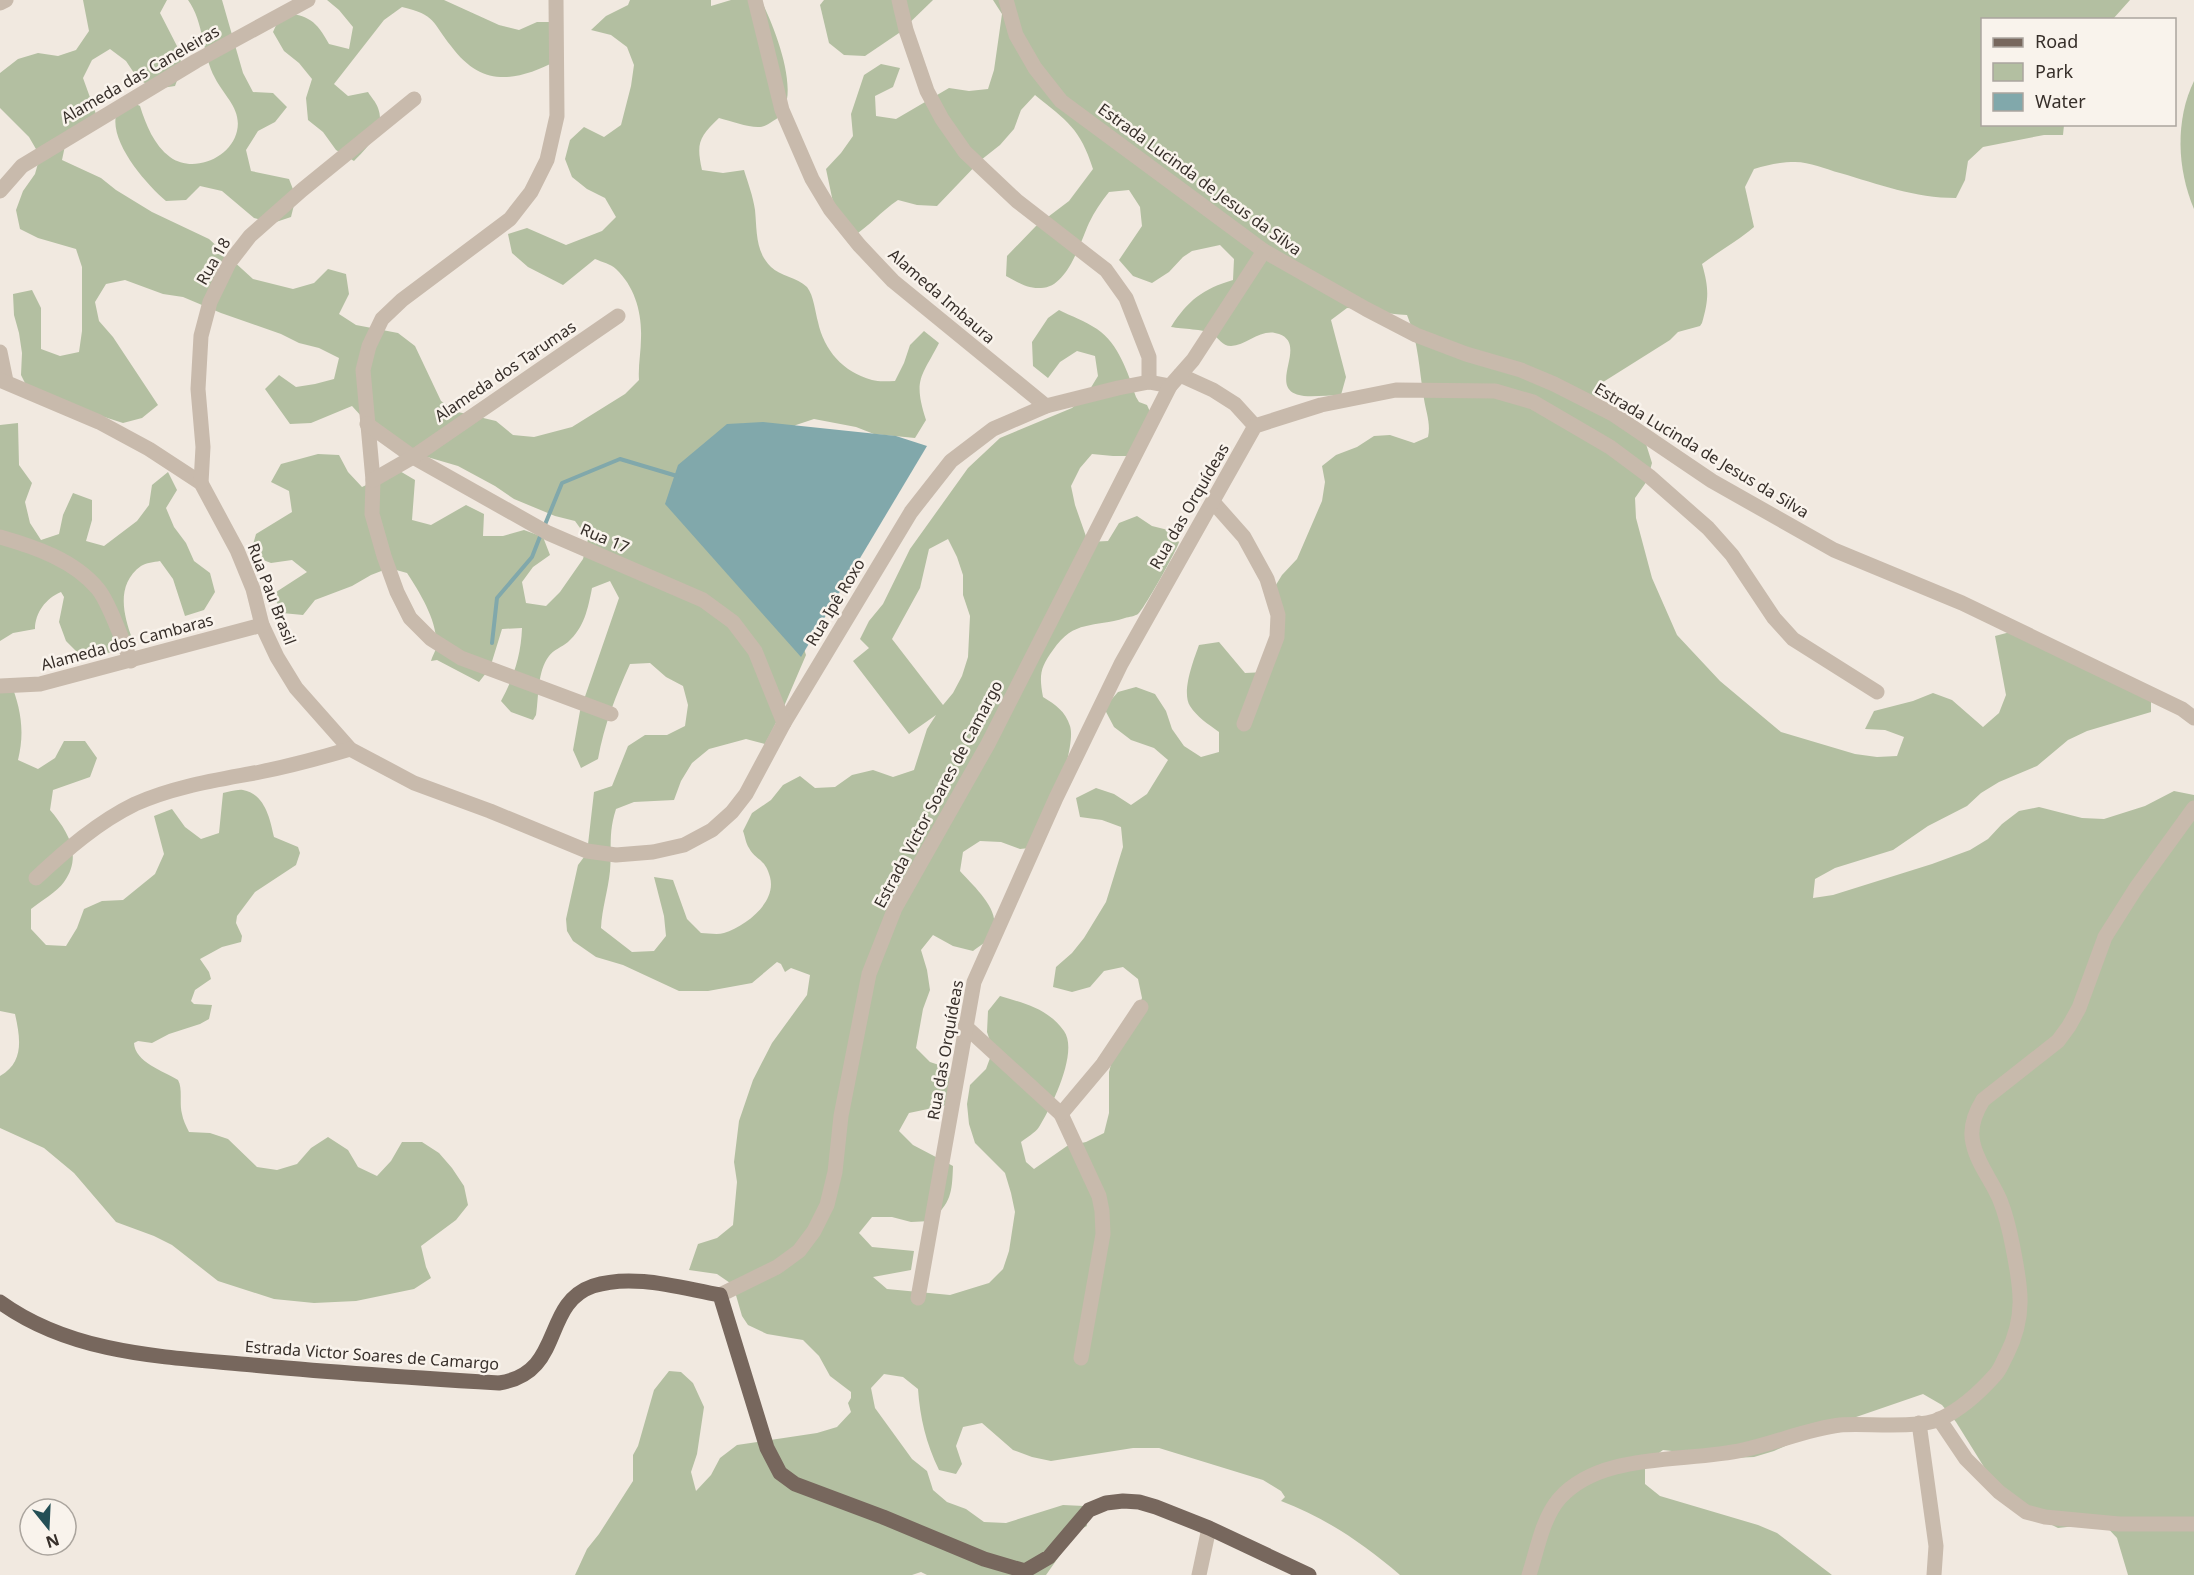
<svg xmlns="http://www.w3.org/2000/svg" width="2194" height="1575" viewBox="0 0 2194 1575" font-family="'Noto Sans',sans-serif">
<style>
.green{fill:#b3bfa1;fill-rule:evenodd}
.water{fill:#81a8ab}
.lines{fill:none;stroke-linecap:round;stroke-linejoin:round}
.stream{stroke:#81a8ab;stroke-width:4}
.minor{stroke:#c8baac;stroke-width:15}
.major{stroke:#77675d;stroke-width:15}
.labels{text-anchor:middle;dominant-baseline:central;stroke-width:5;stroke-linejoin:round;paint-order:stroke}
.street-label{font-size:16px;fill:#372f2a;stroke:#f9f3ec}
</style>
<rect width="100%" height="100%" fill="#f1e9e0"/>
<g class="green">
<path d="M 83,0 L 167,0 L 160,13 L 178,48 L 182,67 L 175,86 L 155,89 L 138,79 L 126,61 L 110,49 L 92,60 L 83,78 L 96,114 L 66,141 L 62,160 L 101,178 L 116,190 L 152,212 L 209,239 L 253,279 L 293,289 L 314,283 L 328,269 L 346,274 L 349,294 L 339,314 L 356,325 L 398,333 L 415,346 L 441,401 L 458,412 L 496,421 L 513,435 L 534,437 L 572,427 L 625,394 L 639,380 C 638,366 641,352 641,338 C 642,313 635,287 616,269 C 611,264 602,262 595,259 L 563,285 L 528,267 L 512,253 L 508,234 L 527,228 L 566,245 L 602,231 L 616,217 L 605,198 L 587,189 L 572,177 L 565,159 L 570,140 L 584,127 L 604,137 L 621,125 L 631,86 L 634,65 L 627,47 L 611,35 L 591,30 L 606,16 L 628,5 L 630,0 L 711,0 L 711,6 L 731,0 L 761,0 C 773,24 807,104 773,121 C 770,123 764,127 760,127 C 750,128 730,121 719,118 C 699,137 696,143 702,170 L 723,173 L 744,170 C 748,183 753,196 755,210 C 757,229 755,252 771,267 C 780,276 797,277 807,287 C 814,296 815,312 818,322 C 824,350 843,372 872,380 C 879,382 888,381 895,381 L 904,363 L 910,345 L 924,331 L 939,343 C 921,378 913,379 926,420 L 915,438 L 874,434 L 856,427 L 814,419 L 796,425 L 779,436 C 763,423 752,419 732,427 L 806,655 L 782,711 L 765,744 L 746,739 L 709,749 L 692,763 L 681,781 L 674,800 L 634,802 L 616,809 C 608,834 612,847 610,871 C 608,891 602,908 601,928 L 632,952 L 654,951 L 666,936 L 664,916 L 654,877 L 673,880 L 687,919 L 701,933 C 708,933 717,935 724,933 C 745,926 777,903 770,877 C 765,858 755,860 749,848 C 746,844 745,836 743,831 L 752,813 L 771,800 L 783,785 L 800,776 L 815,788 L 835,787 L 852,775 L 873,770 L 893,777 L 914,770 L 927,729 L 936,715 L 909,734 L 853,661 L 869,648 L 860,639 L 869,621 L 883,604 L 910,549 L 968,468 L 1000,438 L 1072,408 L 1087,394 L 1098,376 L 1095,356 L 1077,351 L 1060,362 L 1048,378 L 1033,366 L 1032,342 L 1048,318 L 1059,310 C 1071,316 1085,321 1097,329 C 1119,344 1128,373 1136,397 L 1139,402 L 1147,405 L 1155,423 L 1133,456 L 1113,456 L 1092,454 L 1080,468 L 1071,486 L 1075,505 L 1088,542 L 1108,541 L 1119,523 L 1137,516 L 1152,526 L 1168,530 L 1179,542 C 1177,550 1143,611 1138,614 C 1135,616 1129,617 1125,618 C 1094,628 1074,619 1053,650 C 1040,668 1039,675 1043,697 C 1056,705 1065,711 1070,726 C 1077,747 1047,824 1039,847 L 1020,849 L 1001,842 L 980,841 L 963,852 L 960,871 C 974,887 1009,916 988,939 C 985,943 978,947 973,951 L 953,946 L 933,935 L 921,950 L 927,970 L 930,990 L 923,1009 L 916,1048 L 930,1062 L 948,1068 L 952,1087 L 947,1105 L 909,1113 L 899,1131 L 913,1145 L 953,1166 C 952,1194 951,1202 931,1221 L 911,1222 L 892,1217 L 872,1217 L 859,1233 L 872,1247 L 914,1251 L 911,1270 L 873,1277 L 887,1289 L 950,1295 L 989,1283 L 1003,1269 L 1009,1251 L 1015,1212 L 1011,1193 L 1005,1173 L 975,1143 L 969,1124 L 967,1104 L 970,1085 L 986,1069 L 993,1050 L 987,1032 L 988,1011 L 1000,996 C 1026,1004 1047,1008 1064,1031 C 1079,1052 1051,1108 1039,1127 C 1035,1133 1027,1137 1021,1142 L 1026,1162 L 1034,1169 L 1067,1146 L 1086,1142 L 1104,1133 L 1109,1113 L 1109,1072 L 1114,1053 L 1135,1017 L 1142,998 L 1138,979 L 1123,967 L 1104,971 L 1090,987 L 1072,992 L 1053,987 L 1056,967 L 1072,953 L 1084,938 L 1106,902 L 1123,847 L 1121,827 L 1102,820 L 1080,817 L 1076,798 L 1096,788 L 1114,794 L 1131,805 L 1147,794 L 1168,760 L 1154,748 L 1131,740 L 1114,727 L 1104,708 L 1118,692 L 1136,687 L 1155,694 L 1166,711 L 1172,729 L 1184,746 L 1201,757 L 1219,752 L 1219,732 C 1208,724 1197,717 1190,706 C 1181,692 1194,659 1199,645 L 1219,642 L 1245,673 L 1266,672 L 1278,654 L 1271,593 L 1282,575 L 1297,559 L 1322,501 L 1325,482 L 1322,466 L 1336,455 L 1357,447 L 1374,436 L 1390,435 L 1414,443 L 1428,437 C 1431,424 1426,412 1424,399 C 1419,370 1419,343 1407,315 C 1387,314 1368,309 1347,308 L 1331,320 L 1346,377 L 1341,395 C 1329,395 1316,397 1304,396 C 1263,391 1310,345 1279,334 C 1262,327 1247,345 1231,346 C 1222,346 1219,338 1212,334 C 1204,329 1182,329 1171,327 C 1188,300 1203,289 1233,280 L 1234,259 L 1220,245 L 1192,251 L 1183,257 L 1169,272 L 1152,283 L 1133,276 L 1119,260 L 1142,226 L 1140,207 L 1129,190 L 1109,192 C 1101,202 1094,212 1089,223 C 1080,243 1067,288 1041,288 C 1028,289 1017,282 1006,276 L 1007,256 L 1036,226 L 1069,201 L 1093,169 C 1080,128 1067,121 1035,95 L 1021,110 L 1014,129 L 1000,145 L 981,160 L 937,206 L 917,205 L 898,200 C 880,212 871,225 852,237 L 835,227 L 834,207 L 826,169 L 841,153 L 853,136 L 851,114 L 864,75 L 881,64 L 900,68 L 893,87 L 875,96 L 876,116 L 896,119 L 949,88 L 969,91 L 988,89 L 994,70 L 1002,14 L 993,0 L 2130,0 L 2113,19 L 1982,20 L 1982,124 L 2064,125 L 2063,135 L 2044,135 L 1983,147 L 1968,161 L 1965,180 L 1956,198 C 1915,198 1878,184 1840,173 C 1825,169 1810,162 1795,162 C 1780,162 1768,165 1754,169 L 1745,187 L 1754,227 C 1738,241 1719,251 1702,264 C 1709,288 1709,299 1702,323 L 1700,326 L 1678,332 L 1670,340 L 1600,384 L 1594,399 L 1646,444 L 1652,463 L 1647,481 L 1635,498 L 1636,518 L 1652,578 L 1677,635 L 1720,681 L 1781,732 L 1855,754 L 1877,757 L 1897,756 L 1904,737 L 1885,730 L 1865,729 L 1874,711 L 1913,701 L 1933,693 L 1952,700 L 1983,727 L 1999,713 L 2006,695 L 1995,636 L 2014,631 L 2151,700 L 2151,712 L 2087,731 L 2068,740 L 2037,766 L 1999,782 L 1981,793 L 1967,806 L 1928,826 L 1893,850 L 1835,868 L 1815,879 L 1813,898 L 1833,895 L 1932,864 L 1970,850 L 1988,839 L 2002,824 L 2019,811 L 2039,807 L 2082,818 L 2104,819 L 2145,806 L 2174,791 L 2194,795 L 2194,1575 L 2128,1575 L 2117,1538 L 2103,1523 L 2058,1528 L 2038,1518 L 1989,1475 L 1956,1422 L 1942,1405 L 1923,1394 L 1830,1426 L 1774,1451 L 1754,1457 L 1734,1458 L 1663,1450 L 1645,1463 L 1645,1484 L 1660,1496 L 1758,1525 L 1777,1533 L 1832,1575 L 1400,1575 C 1364,1544 1326,1518 1281,1501 L 1285,1497 L 1281,1491 L 1263,1480 L 1159,1448 L 1133,1448 L 1051,1461 L 1032,1457 L 1013,1450 L 982,1423 L 963,1427 L 956,1446 L 962,1464 L 956,1474 L 939,1470 C 926,1443 920,1418 918,1389 L 903,1377 L 884,1374 L 871,1388 L 875,1408 L 912,1459 L 927,1471 L 933,1490 L 947,1502 L 966,1509 L 984,1522 L 1006,1523 L 1063,1505 L 1084,1506 L 1087,1526 L 1077,1531 L 1046,1575 L 927,1575 L 921,1572 L 912,1575 L 575,1575 L 587,1549 L 599,1534 L 633,1481 L 633,1455 L 638,1446 L 654,1390 L 669,1371 L 681,1372 L 693,1383 L 704,1407 L 697,1454 L 691,1472 L 696,1491 L 711,1475 L 720,1458 L 737,1445 L 817,1433 L 837,1427 L 851,1412 L 848,1403 L 851,1398 L 851,1392 L 830,1376 L 819,1356 L 803,1340 L 767,1334 L 748,1325 L 742,1316 L 733,1285 L 717,1274 L 689,1270 L 698,1244 L 717,1238 L 733,1225 L 737,1182 L 734,1162 L 739,1121 L 753,1080 L 772,1043 L 807,995 L 810,975 L 791,968 L 785,972 L 781,964 L 777,962 L 752,983 L 708,991 L 679,991 L 623,965 L 596,957 L 573,941 L 567,931 L 566,919 L 578,865 L 587,853 L 594,792 L 612,786 L 628,746 L 645,735 L 667,735 L 685,726 L 688,705 L 683,686 L 666,677 L 650,663 L 630,664 C 616,695 604,725 598,759 L 581,768 L 573,750 L 580,711 L 619,598 L 610,581 L 592,588 C 588,609 584,628 568,642 C 562,647 553,650 549,656 C 537,672 539,696 536,715 L 533,720 L 511,712 L 501,701 C 514,677 521,655 522,628 L 502,629 L 490,668 L 479,682 L 437,660 L 431,661 C 432,657 435,652 436,648 C 439,623 420,593 407,573 L 389,568 L 371,575 L 352,586 L 315,600 L 303,615 L 282,613 L 273,594 L 307,572 L 292,560 L 271,563 L 250,555 L 256,534 L 292,512 L 289,491 L 271,482 L 281,464 L 318,454 L 339,455 L 348,472 L 362,487 L 398,470 L 415,480 L 412,520 L 431,525 L 466,505 L 484,514 L 483,536 L 503,536 L 524,530 L 543,537 L 550,555 L 533,567 L 522,582 L 526,603 L 546,606 L 560,592 L 583,559 L 588,539 L 575,521 L 555,516 L 514,499 L 495,486 L 458,466 L 400,449 L 383,440 L 352,406 L 311,423 L 290,424 L 265,389 L 279,375 L 296,387 L 315,384 L 334,379 L 339,358 L 319,348 L 299,343 L 281,334 L 221,313 L 183,297 L 163,294 L 125,280 L 106,284 L 95,302 L 99,321 L 113,337 L 158,405 L 142,418 L 123,423 L 30,393 L 21,375 L 22,353 L 19,333 L 14,315 L 13,294 L 32,290 L 41,308 L 41,349 L 60,356 L 79,352 L 82,331 L 82,267 L 76,249 L 38,238 L 20,229 L 16,210 L 23,191 L 35,174 L 40,156 L 29,137 L 0,108 L 0,73 L 18,59 L 38,53 L 58,56 L 76,50 L 89,31 ZM 948,539 L 957,557 L 963,575 L 963,595 L 970,616 L 968,657 L 962,676 L 953,693 L 943,705 L 892,639 L 920,588 L 929,549 Z"/>
<path d="M 188,0 L 222,0 L 243,73 L 253,92 L 273,93 L 287,107 L 275,122 L 258,131 L 246,150 L 251,171 L 289,179 L 296,197 L 291,217 L 273,223 L 254,218 L 222,191 L 200,186 L 186,200 L 166,201 C 146,184 110,143 116,115 C 117,109 120,103 122,97 L 140,106 C 146,125 154,145 170,157 C 193,174 231,158 237,131 C 242,109 224,96 215,78 C 202,54 204,22 188,0 Z"/>
<path d="M 327,0 L 444,0 L 499,25 L 519,30 L 537,22 L 557,22 L 558,60 C 516,82 482,88 451,46 C 432,22 436,15 402,7 L 384,20 L 334,84 L 348,96 L 368,92 C 371,97 376,102 378,108 C 386,129 368,147 354,161 L 336,150 L 323,132 L 308,120 L 306,98 L 312,79 L 299,63 L 284,51 L 273,32 L 282,12 C 309,16 316,20 329,44 L 349,49 L 353,27 L 339,10 Z"/>
<path d="M 824,0 L 933,0 L 899,33 L 865,56 L 844,55 L 829,43 L 820,5 Z"/>
<path d="M 2194,81 L 2194,209 C 2177,169 2175,120 2194,81 Z"/>
<path d="M 18,423 L 19,465 L 32,483 L 25,502 L 30,523 L 41,540 L 59,534 L 63,515 L 73,493 L 92,500 L 92,520 L 86,541 L 104,546 L 137,521 L 149,505 L 152,485 L 168,472 L 177,490 L 166,508 L 174,527 L 186,543 L 194,561 L 210,573 L 215,592 L 204,610 L 185,616 L 173,579 L 160,561 C 154,562 146,563 141,566 C 116,584 123,614 132,638 L 114,652 L 92,655 L 77,652 L 66,641 L 59,622 L 64,597 L 61,592 C 46,598 35,613 35,629 L 13,633 L 0,641 L 0,425 Z"/>
<path d="M 10,681 C 21,708 25,732 18,760 L 38,769 L 55,758 L 64,741 L 85,741 L 97,758 L 90,777 L 53,790 L 50,810 C 68,831 83,856 64,882 C 57,892 41,901 31,909 L 31,929 L 46,945 L 66,946 L 77,928 L 84,909 L 102,901 L 123,900 L 155,874 L 164,854 L 154,816 L 172,809 L 185,827 L 201,839 L 219,833 L 223,793 C 229,792 237,789 243,790 C 265,794 270,819 274,837 L 298,847 L 300,853 L 296,865 L 255,892 L 237,916 L 236,923 L 242,936 L 241,942 L 222,947 L 200,959 L 209,972 L 211,979 L 195,990 L 191,1001 L 194,1004 L 212,1005 L 209,1019 L 200,1024 L 169,1034 L 152,1043 L 138,1041 L 134,1043 C 135,1062 163,1071 178,1080 C 183,1089 179,1103 182,1114 C 183,1120 186,1126 189,1132 L 210,1133 L 228,1139 L 257,1167 L 277,1170 L 297,1164 L 311,1148 L 328,1137 L 348,1150 L 358,1167 L 377,1176 L 391,1161 L 402,1142 L 422,1142 L 439,1153 L 452,1168 L 464,1186 L 468,1205 L 456,1220 L 421,1246 L 426,1267 L 431,1278 L 414,1289 L 356,1301 L 314,1303 L 274,1299 L 218,1281 L 172,1245 L 154,1236 L 116,1222 L 74,1173 L 44,1148 L 0,1128 L 0,1076 C 25,1062 20,1037 15,1014 L 0,1011 L 0,688 Z"/>
</g>
<path class="water" d="M 763,422 L 896,436 L 927,446 L 801,657 L 665,504 L 678,465 L 727,424 Z"/>
<g class="lines">
<g class="stream">
<path d="M 544,527 L 562,483 L 620,459 L 677,476"/>
<path d="M 492,643 L 497,598 L 532,557 L 541,534"/>
</g>
<g class="minor">
<path d="M 556,0 L 557,116 L 547,160 L 531,192 L 510,219 L 402,300 L 382,319 L 369,346 L 363,370 L 373,480 L 372,514 L 384,556 L 397,592 L 410,618 L 431,639 L 461,658 L 611,714"/>
<path d="M 755,0 L 782,110 L 812,179 L 830,209 L 859,245 L 893,281 L 1046,406"/>
<path d="M 899,0 L 906,30 L 927,91 L 942,119 L 965,152 L 1017,201 L 1106,270 L 1126,298 L 1149,357 L 1149,382"/>
<path d="M 1006,0 L 1016,35 L 1035,68 L 1061,101 L 1264,251 L 1366,309 L 1416,335 L 1466,354 L 1521,370 L 1554,384 L 1613,414 L 1712,481 L 1834,550 L 1962,603 L 2182,709 L 2194,718"/>
<path d="M 0,3 L 6,0"/>
<path d="M 0,191 L 22,166 L 196,61 L 308,0"/>
<path d="M 0,352 L 6,381"/>
<path d="M 1180,375 L 1213,390 L 1235,404 L 1255,426"/>
<path d="M 0,380 L 99,422 L 149,449 L 201,483 L 237,550 L 253,589 L 262,625 L 277,657 L 296,688 L 350,749 L 414,783 L 490,811 L 587,851 L 616,855 L 653,852 L 684,845 L 712,830 L 732,812 L 746,794 L 784,723 L 911,512 L 951,461 L 993,429 L 1046,406 L 1118,388 L 1149,382 L 1170,386"/>
<path d="M 367,424 L 413,457 L 548,533 L 703,600 L 733,622 L 755,651 L 784,723"/>
<path d="M 373,480 L 413,457 L 618,316"/>
<path d="M 201,483 L 203,447 L 198,389 L 201,336 L 210,302 L 229,263 L 250,236 L 302,190 L 414,99"/>
<path d="M 1213,502 L 1244,537 L 1267,579 L 1278,615 L 1277,637 L 1244,724"/>
<path d="M 0,537 C 35,547 74,560 98,589 C 109,602 123,643 131,661"/>
<path d="M 0,686 L 40,684 L 262,625"/>
<path d="M 36,878 C 66,850 98,822 135,804 C 175,786 218,780 260,772 C 290,766 320,758 350,749"/>
<path d="M 965,1026 L 1061,1114 L 1099,1196 L 1102,1211 L 1103,1234 L 1081,1358"/>
<path d="M 1061,1114 L 1103,1064 L 1141,1007"/>
<path d="M 720,1295 L 777,1267 L 799,1251 L 814,1231 L 827,1205 L 835,1172 L 841,1116 L 869,974 L 895,908 L 988,744 L 1170,386 L 1193,360 L 1264,251"/>
<path d="M 918,1298 L 974,982 L 1056,798 L 1121,664 L 1255,426 L 1321,405 L 1396,390 L 1495,391 L 1533,402 L 1610,447 L 1649,476 L 1708,528 L 1732,555 L 1774,618 L 1793,639 L 1877,692"/>
<path d="M 1939,1419 L 1966,1459 L 1999,1492 L 2026,1512 L 2045,1517 L 2119,1524 L 2194,1524"/>
<path d="M 1919,1423 L 1936,1546 L 1934,1575"/>
<path d="M 1199,1575 L 1209,1528"/>
<path d="M 1529,1575 C 1537,1551 1542,1519 1559,1499 C 1601,1451 1686,1463 1743,1450 C 1776,1443 1807,1429 1840,1425 C 1865,1423 1919,1429 1940,1419 C 1962,1409 1980,1392 1996,1374 C 2001,1368 2003,1361 2007,1354 C 2026,1316 2021,1288 2013,1248 C 2010,1232 2006,1215 2000,1200 C 1992,1181 1977,1163 1973,1143 C 1969,1127 1975,1113 1983,1100 L 2058,1041 L 2069,1026 L 2079,1008 L 2105,937 L 2136,888 L 2194,808"/>
</g>
<path class="major" d="M 0,1302 C 73,1355 167,1357 253,1365 C 335,1373 417,1378 499,1383 C 565,1373 541,1304 593,1286 C 633,1273 680,1288 720,1295 L 767,1448 L 780,1473 L 795,1484 L 883,1517 L 984,1559 L 1025,1571 L 1049,1557 L 1089,1510 L 1106,1503 L 1123,1501 L 1139,1502 L 1156,1507 L 1209,1528 L 1309,1575"/>
</g>
<g class="labels">
<g class="street-label">
<text transform="translate(140 74) rotate(-30)">Alameda das Caneleiras</text>
<text transform="translate(1200 179) rotate(36)">Estrada Lucinda de Jesus da Silva</text>
<text transform="translate(213 261) rotate(-60)">Rua 18</text>
<text transform="translate(942 296) rotate(41)">Alameda Imbaura</text>
<text transform="translate(505 371) rotate(-34)">Alameda dos Tarumas</text>
<text transform="translate(1702 450) rotate(31)">Estrada Lucinda de Jesus da Silva</text>
<text transform="translate(1189 506) rotate(-60)">Rua das Orquídeas</text>
<text transform="translate(605 538) rotate(23)">Rua 17</text>
<text transform="translate(272 594) rotate(69)">Rua Pau Brasil</text>
<text transform="translate(835 602) rotate(-59)">Rua Ipê Roxo</text>
<text transform="translate(127 642) rotate(-15)">Alameda dos Cambaras</text>
<text transform="translate(938 794) rotate(-62)">Estrada Victor Soares de Camargo</text>
<text transform="translate(945 1050) rotate(-80)">Rua das Orquídeas</text>
<text transform="translate(372 1355) rotate(4)">Estrada Victor Soares de Camargo</text>
</g>
</g>
<rect x="1981" y="18" width="195" height="108" fill="#f9f3ec" stroke="#aba59e" stroke-width="1.5"/>
<rect x="1993" y="38" width="30" height="9" fill="#77675d" stroke="#aba59e" stroke-width="1.5"/>
<text x="2035" y="48" font-size="18" fill="#372f2a">Road</text>
<rect x="1993" y="63" width="30" height="18" fill="#b3bfa1" stroke="#aba59e" stroke-width="1.5"/>
<text x="2035" y="78" font-size="18" fill="#372f2a">Park</text>
<rect x="1993" y="93" width="30" height="18" fill="#81a8ab" stroke="#aba59e" stroke-width="1.5"/>
<text x="2035" y="108" font-size="18" fill="#372f2a">Water</text>
<g transform="translate(48 1527) rotate(162)"><circle r="28" fill="#f9f3ec" stroke="#aba59e" stroke-width="1.5"/>
<path d="M0-4.5L10 22L0 15L-10 22Z" fill="#244f55"/>
<text y="-9" font-size="16" font-weight="bold" text-anchor="middle" fill="#372f2a">N</text>
</g>
</svg>
